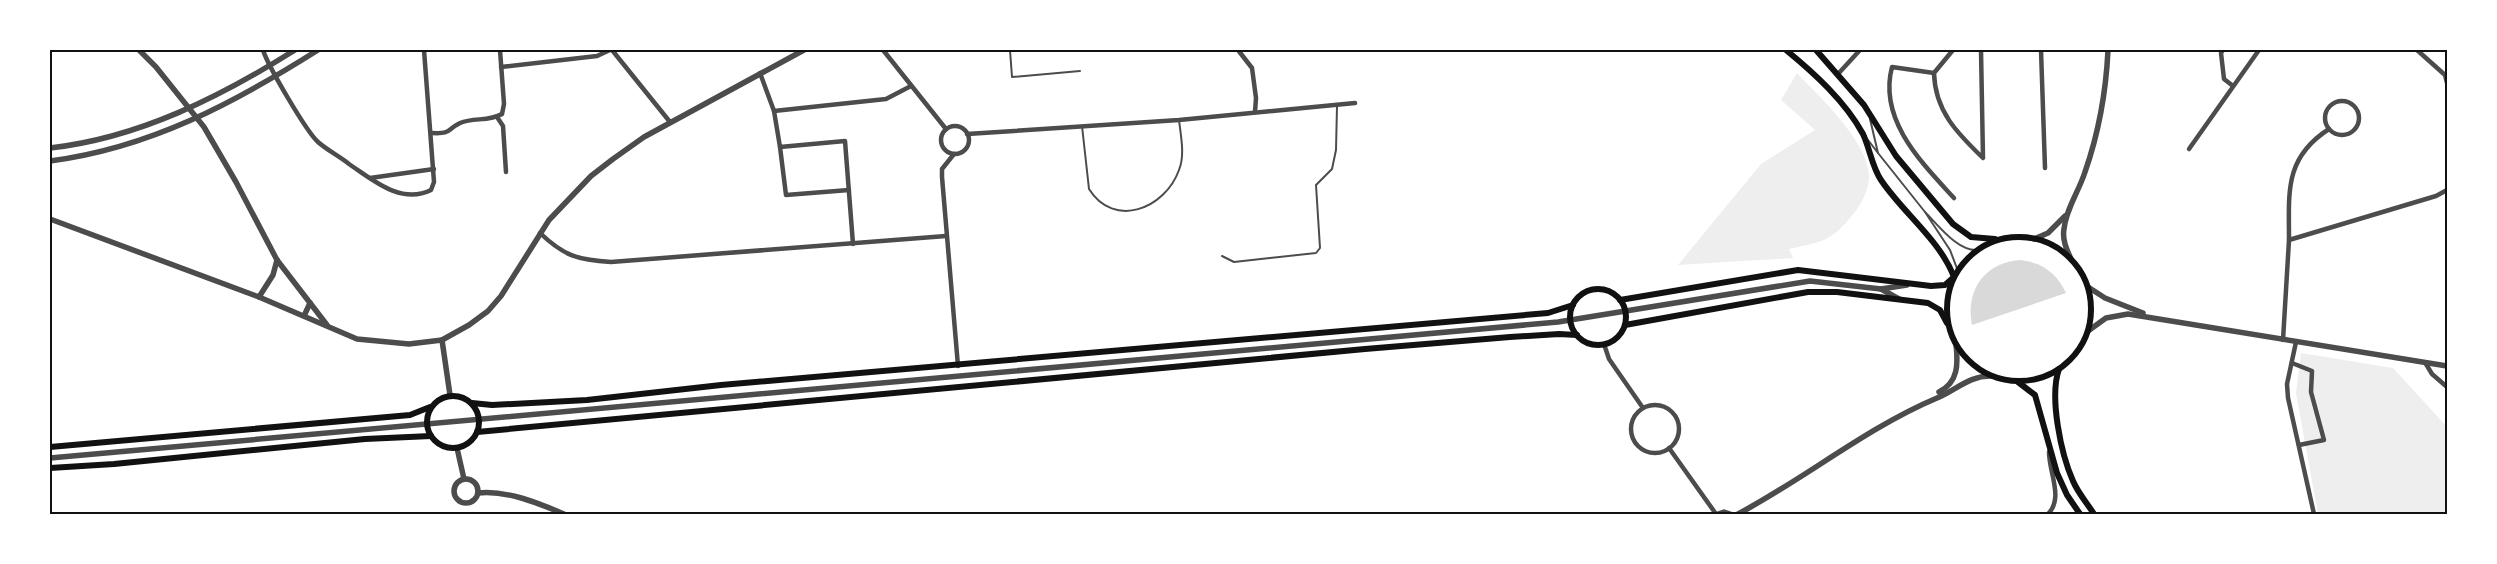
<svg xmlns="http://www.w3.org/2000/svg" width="2497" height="564" viewBox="0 0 2497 564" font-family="'Sofia Sans Condensed',sans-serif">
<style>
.green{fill:#eee}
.water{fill:#d9d9d9}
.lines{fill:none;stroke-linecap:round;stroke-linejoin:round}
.service{stroke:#4c4c4c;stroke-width:2}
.minor{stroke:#4c4c4c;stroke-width:4.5}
.tertiary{stroke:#4c4c4c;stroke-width:5.5}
.secondary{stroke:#111;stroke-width:6}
.neatline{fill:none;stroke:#111;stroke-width:2}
</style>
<rect width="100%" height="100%" fill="#fff"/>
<g class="green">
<path d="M 1797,73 C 1820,97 1867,141 1869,175 C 1870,187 1862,204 1854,213 C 1846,223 1838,233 1826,239 C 1815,244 1801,246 1789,249 L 1793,258 L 1678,265 L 1761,164 L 1815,130 L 1781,100 Z"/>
<path d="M 2301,353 L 2393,368 L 2447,427 L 2447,514 L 2318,514 L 2296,393 Z"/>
</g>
<path class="water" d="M 2021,260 C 2043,263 2057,274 2066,293 L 1972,325 C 1965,290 1985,262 2021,260 Z"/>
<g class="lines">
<g class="service">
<path d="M 1010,50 L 1012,77 L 1080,71"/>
<path d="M 1082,126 L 1089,189 C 1114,229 1165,209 1179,170 C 1185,155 1181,137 1179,120"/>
<path d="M 1868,140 L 1878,153 L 1870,119"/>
<path d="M 1878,153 L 1925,212"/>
<path d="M 1222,256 L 1234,262 L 1316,253 L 1320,248 L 1316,185 L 1332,169 L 1336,150 L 1337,106"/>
<path d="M 1958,271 L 1950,250 L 1925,212 C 1938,225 1958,252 1978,250"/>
</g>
<g class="minor">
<path d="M 263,50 C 268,66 306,131 318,142 C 327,150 339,156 349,164 C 373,180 401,205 431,190 L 434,182 L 424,50"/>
<path d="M 612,50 L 670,122"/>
<path d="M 883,50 L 946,129"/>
<path d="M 1238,50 L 1252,68 L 1256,98 L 1255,112"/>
<path d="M 1953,50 L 1934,73 C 1935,111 1957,133 1983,158 L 1981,50"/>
<path d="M 2041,50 L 2045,168"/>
<path d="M 2223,50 L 2221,53 L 2224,79 L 2233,86"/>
<path d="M 2417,50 L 2445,75 L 2447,83"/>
<path d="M 501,67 L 597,56 L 610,50"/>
<path d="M 760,73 L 774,111 L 886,99 L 911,86"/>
<path d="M 1934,73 L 1892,67 C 1878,120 1922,163 1954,198"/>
<path d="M 1838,74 L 1860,50"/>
<circle cx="2342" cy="118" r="17"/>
<path d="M 774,111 L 780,147 L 845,141 L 853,244"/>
<path d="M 497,117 L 503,126 L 506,172"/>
<circle cx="955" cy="140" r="14"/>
<path d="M 432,133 C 452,134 446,130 460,123 C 474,117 488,122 502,114 L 504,104 L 500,50"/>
<path d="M 967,134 L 1179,120 L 1355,103"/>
<path d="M 780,147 L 786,195 L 849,190"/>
<path d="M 2189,149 L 2259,50"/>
<path d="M 954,154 L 942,169 L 942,177 L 958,366"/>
<path d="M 370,178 L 434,169"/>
<path d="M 540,233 C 564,256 578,260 611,262 L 946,236"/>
<path d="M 2289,240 C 2289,192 2284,158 2329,129"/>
<path d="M 2283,340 L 2289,240 L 2436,196 L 2447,190"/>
<path d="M 2296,342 L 2287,384 L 2288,398 L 2314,514"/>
<path d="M 1604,344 L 1609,359 L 1643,408"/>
<path d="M 2292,363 L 2312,371 L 2311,392 L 2324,440 L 2299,445"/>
<path d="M 2426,364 L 2432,374 L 2447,387"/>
<circle cx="1655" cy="429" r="24"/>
<path d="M 1669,448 L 1716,514"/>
<path d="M 2048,514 C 2064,498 2049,473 2049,452"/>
</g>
<g class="tertiary">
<path d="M 139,50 L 156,67 L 204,127 L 236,182 L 277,260 L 327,325"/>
<path d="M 50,148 C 139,138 220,97 295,50"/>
<path d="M 50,161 C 150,148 234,103 318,50"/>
<path d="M 50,219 L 259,297 L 357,339 L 409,344 L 442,340 L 469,325 L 488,311 L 501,296 L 549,220 L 591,176 L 613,159 L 644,137 L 804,50"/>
<path d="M 2034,239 L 2048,233 L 2065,216"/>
<path d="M 2071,259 C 2067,250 2062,240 2064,229 C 2066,209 2079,191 2085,172 C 2099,132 2106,92 2108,50"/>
<path d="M 2088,287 L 2105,298 L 2143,313"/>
<path d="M 1881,289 L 1899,299"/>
<path d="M 259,297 L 273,275 L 277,260"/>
<path d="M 304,316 L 310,303"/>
<path d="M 2088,331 L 2106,318 L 2128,314 L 2447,366"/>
<path d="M 442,340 L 450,395"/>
<path d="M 1939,392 C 1959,382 1958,363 1956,344"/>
<path d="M 457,448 L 464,479"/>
<path d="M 50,458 L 1558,322 L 1810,281 L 1881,289 L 1907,285"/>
<circle cx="466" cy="491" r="12"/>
<path d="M 478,493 C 507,490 538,503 564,514"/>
<path d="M 1718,514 L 1724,512 L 1730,514"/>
<path d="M 1738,514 C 1806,478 1866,428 1937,398 C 1956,390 1970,375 1992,376"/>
</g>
<g class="secondary">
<path d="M 1816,50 L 1864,105 L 1896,156 L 1953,224 L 1971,237 L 1995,239"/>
<circle cx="2019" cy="309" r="72"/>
<circle cx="1598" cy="317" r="28"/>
<path d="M 1620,300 L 1798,270 L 1931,286 L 1945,285 L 1954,277 C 1940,240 1903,213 1881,180 C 1872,167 1870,149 1863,134 C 1845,101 1814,73 1786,50"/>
<path d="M 1625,325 L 1808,292 L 1837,292 L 1928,303 L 1940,310 L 1947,323"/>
<path d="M 2059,369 C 2049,397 2061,454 2073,481 C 2078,493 2087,503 2094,514"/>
<path d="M 2018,382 L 2035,395 L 2057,473 L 2067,495 L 2080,514"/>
<circle cx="453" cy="422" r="26"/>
<path d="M 472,403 L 492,405 L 587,400 L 721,385 L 1548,313 L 1573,305"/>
<path d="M 477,432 L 1365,349 L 1510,337 L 1559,334 L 1577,335"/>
<path d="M 50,447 L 410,415 L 430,407"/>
<path d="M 50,468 L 114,464 L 365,439 L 431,436"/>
</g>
</g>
<rect width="2497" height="564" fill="none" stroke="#ffffff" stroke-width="102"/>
<rect x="51" y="51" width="2395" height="462" class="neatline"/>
</svg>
